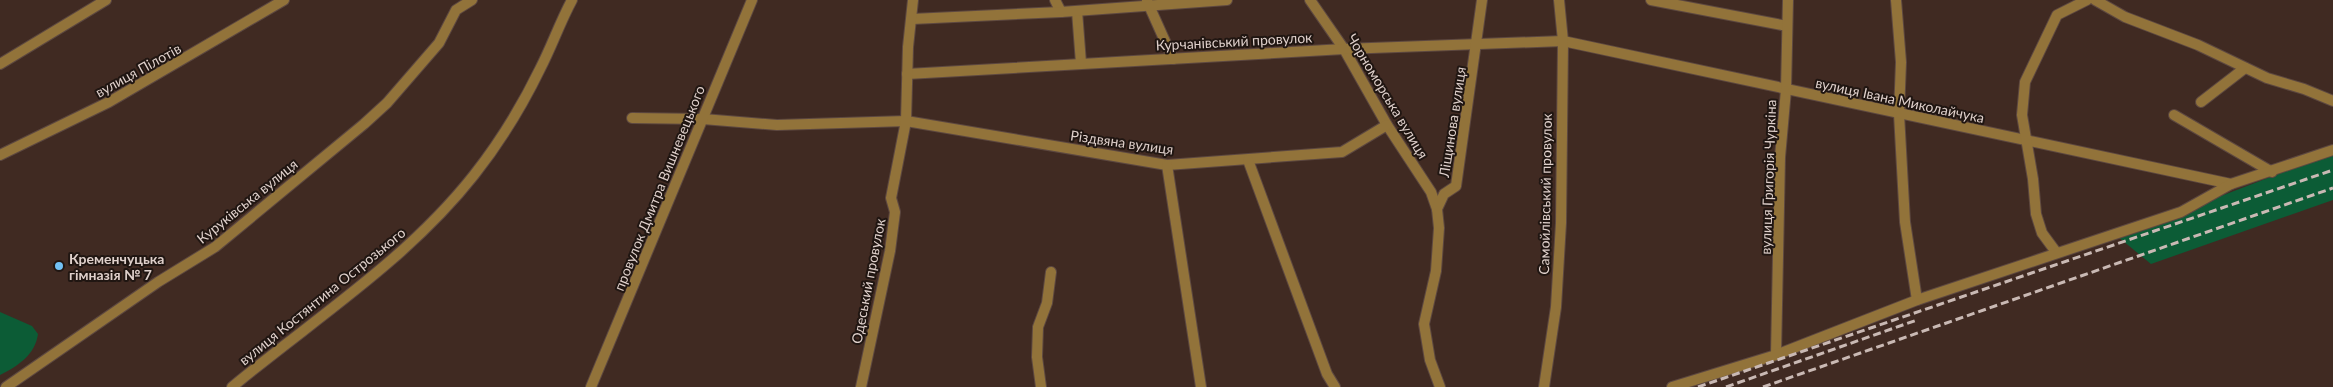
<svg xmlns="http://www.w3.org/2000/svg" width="2333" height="387" viewBox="0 0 2333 387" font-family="Lato,sans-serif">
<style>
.green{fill:#0c5c36}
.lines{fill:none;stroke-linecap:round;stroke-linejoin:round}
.minor-casing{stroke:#5d4840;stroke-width:12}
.minor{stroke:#92733a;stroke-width:10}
.rail{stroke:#c9b9b4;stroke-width:3;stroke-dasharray:8 4;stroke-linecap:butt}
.poi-dot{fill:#72c1f5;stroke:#201612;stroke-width:2}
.labels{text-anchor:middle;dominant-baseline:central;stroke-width:4;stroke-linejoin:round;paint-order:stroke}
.street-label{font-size:14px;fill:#dfd0cb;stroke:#201612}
.poi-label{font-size:14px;font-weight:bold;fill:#dfd0cb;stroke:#201612;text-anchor:start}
</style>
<rect width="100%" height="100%" fill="#402a22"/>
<g class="green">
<path d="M 2333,153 L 2333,200 L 2151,264 L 2117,236 Z"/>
<path d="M 0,312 L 32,326 L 38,334 C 35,355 18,366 0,375 Z"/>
</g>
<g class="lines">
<g class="minor-casing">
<g id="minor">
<path d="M 1055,0 L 1061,12"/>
<path d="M 1310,0 L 1344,49 L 1387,125 L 1431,192 L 1437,209"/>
<path d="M 1651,0 L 1787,26"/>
<path d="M 1896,0 L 1901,62 L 1899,114 L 1905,222 L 1917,300"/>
<path d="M 2095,0 L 2125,17 L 2198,45 L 2267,78 L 2304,89 L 2333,101"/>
<path d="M 1147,1 L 1173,59"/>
<path d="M 1077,11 L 1081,63"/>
<path d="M 912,19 L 1061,12 L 1227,0"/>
<path d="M 0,64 L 106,0"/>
<path d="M 907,74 L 1344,49 L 1563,41 L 2231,184"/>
<path d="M 2201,102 L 2245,68"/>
<path d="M 2174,115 L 2272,172"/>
<path d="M 632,118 L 703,119 L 777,125 L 906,121 L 1167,165 L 1342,152 L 1387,125"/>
<path d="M 0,155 L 109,102 L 284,0"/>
<path d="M 1248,160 L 1327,374 L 1335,387"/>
<path d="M 1167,165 L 1201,387"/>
<path d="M 2056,252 L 2042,233 L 2036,214 L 2033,179 L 2022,115 L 2025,82 L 2057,15 L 2087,0"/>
<path d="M 1776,355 L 1780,157 L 1786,90 L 1788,0"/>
<path d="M 6,387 L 158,282 L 215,247 L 364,124 L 387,103 L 439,43 L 456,10 L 472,0"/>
<path d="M 232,387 C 314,319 407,260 474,175 C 500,142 522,106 540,69 C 552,46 560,22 572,0"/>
<path d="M 591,387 L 752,0"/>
<path d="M 861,387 L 890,251 L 895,212 L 891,198 L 906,121 L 908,47 L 913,0"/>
<path d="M 1041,387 L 1037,357 L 1038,327 L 1047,303 L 1051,272"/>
<path d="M 1440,387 L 1430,360 L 1424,324 L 1436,271 L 1439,228 L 1437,209 L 1444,194 L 1456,186 L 1482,0"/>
<path d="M 1544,387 L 1556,307 L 1561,223 L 1563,41 L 1559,0"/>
<path d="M 1672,387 L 1776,355 L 1917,300 L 2181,212 L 2231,184 L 2333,150"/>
</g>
</g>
<use href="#minor" class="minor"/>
<g class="rail">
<path d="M 1698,387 L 2333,170"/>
<path d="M 1726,387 L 1917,320"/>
<path d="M 1763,387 L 2333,188"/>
</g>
</g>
<circle class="poi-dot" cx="59" cy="266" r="5"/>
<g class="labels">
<g class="street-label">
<text transform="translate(1234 41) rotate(-3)">Курчанівський провулок</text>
<text transform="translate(138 70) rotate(-29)">вулиця Пілотів</text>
<text transform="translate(1388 96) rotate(59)">Чорноморська вулиця</text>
<text transform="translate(1900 100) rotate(12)">вулиця Івана Миколайчука</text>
<text transform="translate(1452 122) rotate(-81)">Ліщинова вулиця</text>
<text transform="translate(1122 142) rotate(8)">Різдвяна вулиця</text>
<text transform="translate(1768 177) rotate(-88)">вулиця Григорія Чуркіна</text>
<text transform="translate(659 188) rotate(-68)">провулок Дмитра Вишневецького</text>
<text transform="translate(1545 194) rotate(-89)">Самойлівський провулок</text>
<text transform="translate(247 201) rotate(-39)">Куруківська вулиця</text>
<text transform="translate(868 281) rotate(-79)">Одеський провулок</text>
<text transform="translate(322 296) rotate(-39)">вулиця Костянтина Острозького</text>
</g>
<g class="poi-label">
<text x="69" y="258">Кременчуцька<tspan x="69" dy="16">гімназія № 7</tspan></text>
</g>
</g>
</svg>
